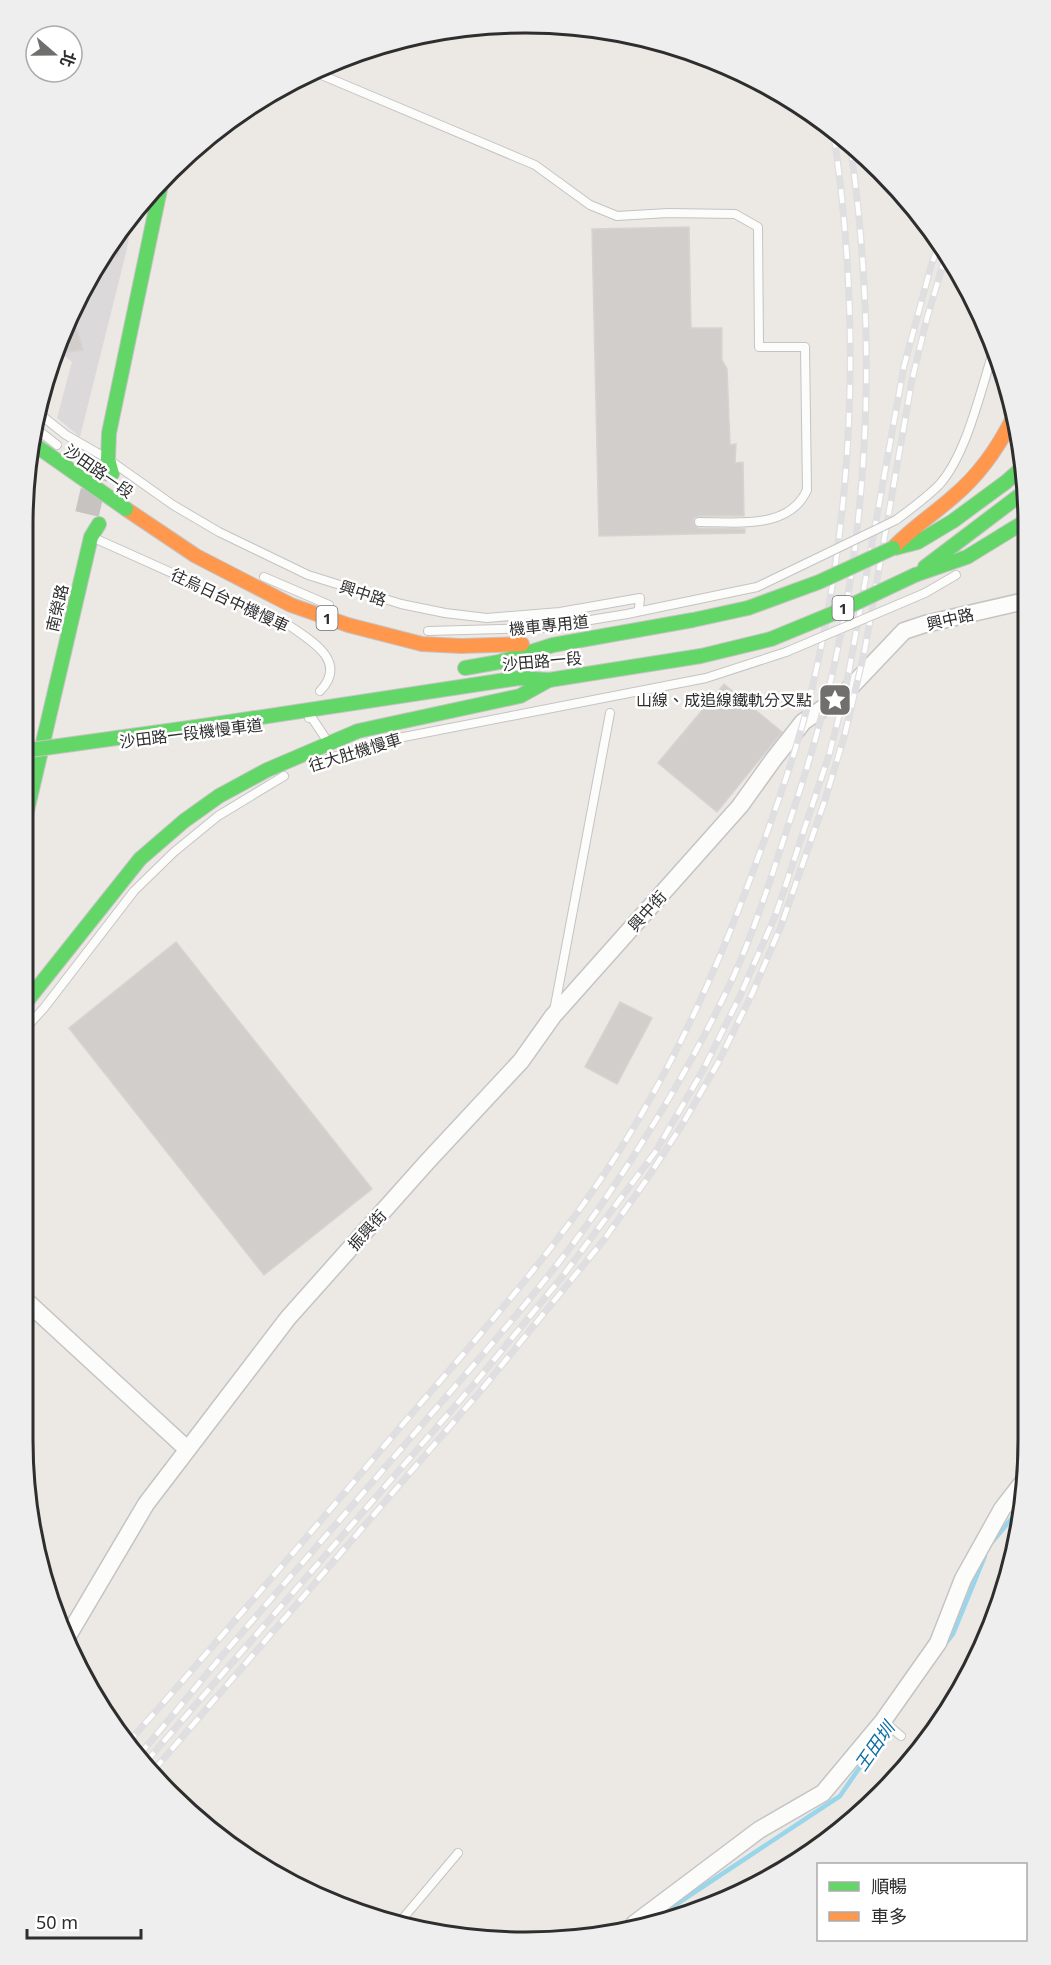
<svg xmlns="http://www.w3.org/2000/svg" width="1051" height="1965" viewBox="0 0 1051 1965" font-family="'Noto Sans','Noto Sans TC',sans-serif">
<style>
.industrial{fill:#dcd9db}
.lines{fill:none;stroke-linecap:round;stroke-linejoin:round}
.stream{stroke:#99d6ec;stroke-width:4.5}
.building{fill:#d1cecb;stroke:#d7d4d0;stroke-width:1.5}
.secondary-tunnel{stroke:#c6c3c0;stroke-width:24;stroke-dasharray:24 12;stroke-linecap:butt}
.lane-casing{stroke:#c5c4c5;stroke-width:10}
.street-casing{stroke:#c5c4c5;stroke-width:19}
.fast-casing{stroke:#c5c4c5;stroke-width:16}
.slow-casing{stroke:#c5c4c5;stroke-width:16}
.lane{stroke:#fcfcfb;stroke-width:8}
.street{stroke:#fcfcfb;stroke-width:16}
.fast{stroke:#63d668;stroke-width:14}
.slow{stroke:#ff974d;stroke-width:14}
.rail-casing{stroke:#dfdfe1;stroke-width:7}
.rail{stroke:#fff;stroke-width:4.5;stroke-dasharray:14;stroke-linecap:butt}
.lane-bridge-casing{stroke:#c5c4c5;stroke-width:10;stroke-linecap:butt}
.fast-bridge-casing{stroke:#c6c5c4;stroke-width:16;stroke-linecap:butt}
.lane-bridge{stroke:#fcfcfb;stroke-width:8}
.fast-bridge{stroke:#63d668;stroke-width:14}
.labels{text-anchor:middle;dominant-baseline:central;stroke-width:5;stroke-linejoin:round;paint-order:stroke}
.shield{fill:#fff;stroke:#6d6d6d;stroke-width:1.5}
.shield-label{font-size:15px;font-weight:bold;fill:#2e2e2e}
.street-label{font-size:16px;fill:#2e2e2e;stroke:#fff}
.poi-label{font-size:16px;fill:#2e2e2e;stroke:#fff;text-anchor:end}
.water-label{font-size:18px;font-style:italic;fill:#0d6fa3;stroke:#fff}
.rim{fill:none;stroke:#2e2e2e;stroke-width:3}
</style>
<rect width="100%" height="100%" fill="#ece8e4"/>
<path class="industrial" d="M 134,213 L 126,253 L 80,437 L 57,418 L 72,362 L 58,350 L 90,274 Z"/>
<g class="lines">
<g class="stream">
<path d="M 993,1541 L 1022,1506"/>
<path d="M 945,1644 L 953,1634 L 985,1556"/>
<path d="M 654,1919 L 840,1796 L 884,1732"/>
</g>
</g>
<g class="building">
<path d="M 125,225 L 118,256 L 100,260 L 109,247 Z"/>
<path d="M 689,227 L 691,328 L 722,328 L 722,360 L 727,369 L 730,445 L 736,444 L 735,463 L 743,462 L 744,516 L 699,516 L 694,518 L 693,522 L 698,528 L 745,529 L 745,533 L 599,536 L 592,229 Z"/>
<path d="M 73,315 L 83,350 L 68,352 L 65,333 Z"/>
<path d="M 724,684 L 782,732 L 717,812 L 658,763 Z"/>
<path d="M 176,942 L 372,1189 L 264,1275 L 69,1028 Z"/>
<path d="M 620,1002 L 652,1018 L 617,1084 L 585,1067 Z"/>
</g>
<g class="lines">
<path class="secondary-tunnel" d="M 87,514 L 99,463"/>
<g class="lane-casing">
<g id="lane">
<path d="M 312,71 L 535,165 L 590,205 L 617,216 L 668,213 L 735,214 L 758,227 L 759,347 L 805,347 L 807,490 C 789,530 737,522 699,522"/>
<path d="M 37,412 L 66,435 L 108,459 L 173,505 L 219,532 L 308,575 L 401,604 L 445,613 L 487,618 L 560,612 L 640,598 L 639,608"/>
<path d="M 34,427 L 57,445"/>
<path d="M 896,520 C 911,509 926,498 939,485 C 967,454 981,389 994,349"/>
<path d="M 94,538 L 290,626 C 313,642 348,662 320,691"/>
<path d="M 264,577 L 329,605"/>
<path d="M 925,593 L 956,575"/>
<path d="M 428,631 L 542,628 L 627,614 L 757,587"/>
<path d="M 309,718 L 312,718 L 328,742"/>
<path d="M 318,762 L 383,741 L 706,678 L 786,652"/>
<path d="M 554,1011 L 610,713"/>
<path d="M 23,1031 L 44,1008 L 134,891 L 174,852 L 218,816 L 284,776"/>
<path d="M 883,1721 L 901,1736"/>
<path d="M 395,1925 L 399,1923 L 458,1853"/>
</g>
</g>
<g class="street-casing">
<g id="street">
<path d="M 23,1298 L 187,1449"/>
<path d="M 68,1636 L 146,1504 L 288,1318 L 427,1162 L 521,1061 L 553,1016 L 740,806 L 773,760 L 803,722 L 845,693 L 904,631 L 925,624 L 1025,601"/>
<path d="M 634,1924 L 759,1830 L 823,1793 L 883,1721 L 938,1643 L 963,1579 L 1002,1509 L 1026,1478"/>
</g>
</g>
<g class="fast-casing">
<g id="fast">
<path d="M 32,443 L 52,457"/>
<path d="M 112,474 L 108,459 L 109,433 L 162,180"/>
<path d="M 895,548 L 918,542 L 953,521 L 1006,482 L 1024,466"/>
<path d="M 925,567 L 1024,492"/>
<path d="M 915,575 L 967,557 L 1024,522"/>
<path d="M 465,668 L 499,662 L 553,645 L 693,620 L 748,608"/>
<path d="M 203,726 L 519,678 L 549,680 L 701,656 L 771,639"/>
<path d="M 23,828 L 91,537 L 99,524"/>
<path d="M 23,1006 L 140,859 L 184,821 L 219,796 L 267,770 L 358,731 L 520,696 L 549,680"/>
</g>
</g>
<g class="slow-casing">
<g id="slow">
<path d="M 126,509 L 196,556 L 291,605 L 348,625 L 422,644 L 461,646 L 522,644"/>
<path d="M 893,548 C 912,528 934,514 954,496 C 979,475 998,448 1013,418"/>
</g>
</g>
<use href="#lane" class="lane"/>
<use href="#street" class="street"/>
<use href="#fast" class="fast"/>
<use href="#slow" class="slow"/>
<g class="rail-casing">
<g id="rail">
<path d="M 126,1745 C 212,1648 296,1550 380,1451 C 445,1374 514,1299 574,1217 C 651,1113 708,995 752,874 C 775,811 799,746 814,680 C 855,500 861,313 833,130"/>
<path d="M 138,1756 C 166,1724 193,1690 221,1657 C 287,1580 354,1504 420,1427 C 482,1355 547,1283 601,1205 C 649,1135 695,1058 731,982 C 754,932 771,878 788,826 C 801,788 813,749 823,711 C 872,526 877,331 850,143"/>
<path d="M 145,1763 L 475,1383 L 562,1277 L 656,1151 L 702,1072 L 739,998 L 776,914 L 829,755 L 845,693 L 904,366 L 931,266 L 940,241"/>
<path d="M 153,1771 L 483,1388 L 603,1241 L 647,1179 L 682,1125 L 718,1063 L 752,994 L 781,926 L 824,803 L 845,734 L 865,649 L 912,380 L 927,318 L 947,251"/>
</g>
</g>
<use href="#rail" class="rail"/>
<g class="lane-bridge-casing">
<g id="lane-bridge">
<path d="M 757,587 L 896,520"/>
<path d="M 786,652 L 925,593"/>
</g>
</g>
<g class="fast-bridge-casing">
<g id="fast-bridge">
<path d="M 52,457 L 126,509"/>
<path d="M 748,608 L 819,582 L 893,548"/>
<path d="M 771,639 L 839,611 L 915,575"/>
<path d="M 23,751 L 203,726"/>
</g>
</g>
<use href="#lane-bridge" class="lane-bridge"/>
<use href="#fast-bridge" class="fast-bridge"/>
</g>
<defs>
<g id="sight-square" transform="scale(1.725)"><rect x="-9" y="-9" width="18" height="18" rx="4" fill="#706f6e" stroke="#fff"/><path d="M0-6L1.8-2.2L6-1.7L2.9 1.2L3.7 5.4L0 3.3L-3.7 5.4L-2.9 1.2L-6-1.7L-1.8-2.2Z" fill="#fff"/></g>
</defs>
<g fill-rule="evenodd">
<use href="#sight-square" x="835" y="700"/>
</g>
<g class="labels">
<g class="shield">
<rect x="832.5" y="596" width="21" height="24" rx="4.5"/>
<rect x="316.5" y="606" width="21" height="24" rx="4.5"/>
</g>
<g class="shield-label">
<text x="843" y="608">1</text>
<text x="327" y="618">1</text>
</g>
<g class="street-label">
<text transform="translate(99 471) rotate(35)">沙田路一段</text>
<text transform="translate(363 593) rotate(18)">興中路</text>
<text transform="translate(230 600) rotate(25)">往烏日台中機慢車</text>
<text transform="translate(57 608) rotate(-77)">南榮路</text>
<text transform="translate(950 619) rotate(-13)">興中路</text>
<text transform="translate(549 625) rotate(-6)">機車專用道</text>
<text transform="translate(542 661) rotate(-5)">沙田路一段</text>
<text transform="translate(191 733) rotate(-7)">沙田路一段機慢車道</text>
<text transform="translate(355 752) rotate(-17)">往大肚機慢車</text>
<text transform="translate(647 911) rotate(-48)">興中街</text>
<text transform="translate(367 1230) rotate(-48)">振興街</text>
</g>
<g class="poi-label">
<text x="812" y="700">山線、成追線鐵軌分叉點</text>
</g>
<g class="water-label">
<text transform="translate(874 1746) rotate(-55)">王田圳</text>
</g>
</g>
<path d="M0 0H1051V1965H0ZM525 33H526A492 492 0 0 1 1018 525V1440A492 492 0 0 1 526 1932H525A492 492 0 0 1 33 1440V525A492 492 0 0 1 525 33Z" fill="#eee" fill-rule="evenodd"/>
<path class="rim" d="M525 33H526A492 492 0 0 1 1018 525V1440A492 492 0 0 1 526 1932H525A492 492 0 0 1 33 1440V525A492 492 0 0 1 525 33Z"/>
<rect x="817" y="1863" width="210" height="78" fill="#ffffff" stroke="#ababab" stroke-width="1.5"/>
<rect x="829" y="1882" width="30" height="9" fill="#63d668" stroke="#ababab" stroke-width="1.5"/>
<text x="871" y="1893" font-size="18" fill="#2e2e2e">順暢</text>
<rect x="829" y="1912" width="30" height="9" fill="#ff974d" stroke="#ababab" stroke-width="1.5"/>
<text x="871" y="1923" font-size="18" fill="#2e2e2e">車多</text>
<g transform="translate(54 54) rotate(110)"><circle r="28" fill="#ffffff" stroke="#ababab" stroke-width="1.5"/>
<path d="M0-4.5L10 22L0 15L-10 22Z" fill="#706f6e"/>
<text y="-9" font-size="16" font-weight="bold" text-anchor="middle" fill="#2e2e2e">北</text>
</g>
<path d="M27 1929v9h114v-9" fill="none" stroke="#2e2e2e" stroke-width="3"/>
<text x="36" y="1929" font-size="18" fill="#2e2e2e" stroke="#ffffff" stroke-width="4.5" paint-order="stroke">50 m</text>
</svg>
